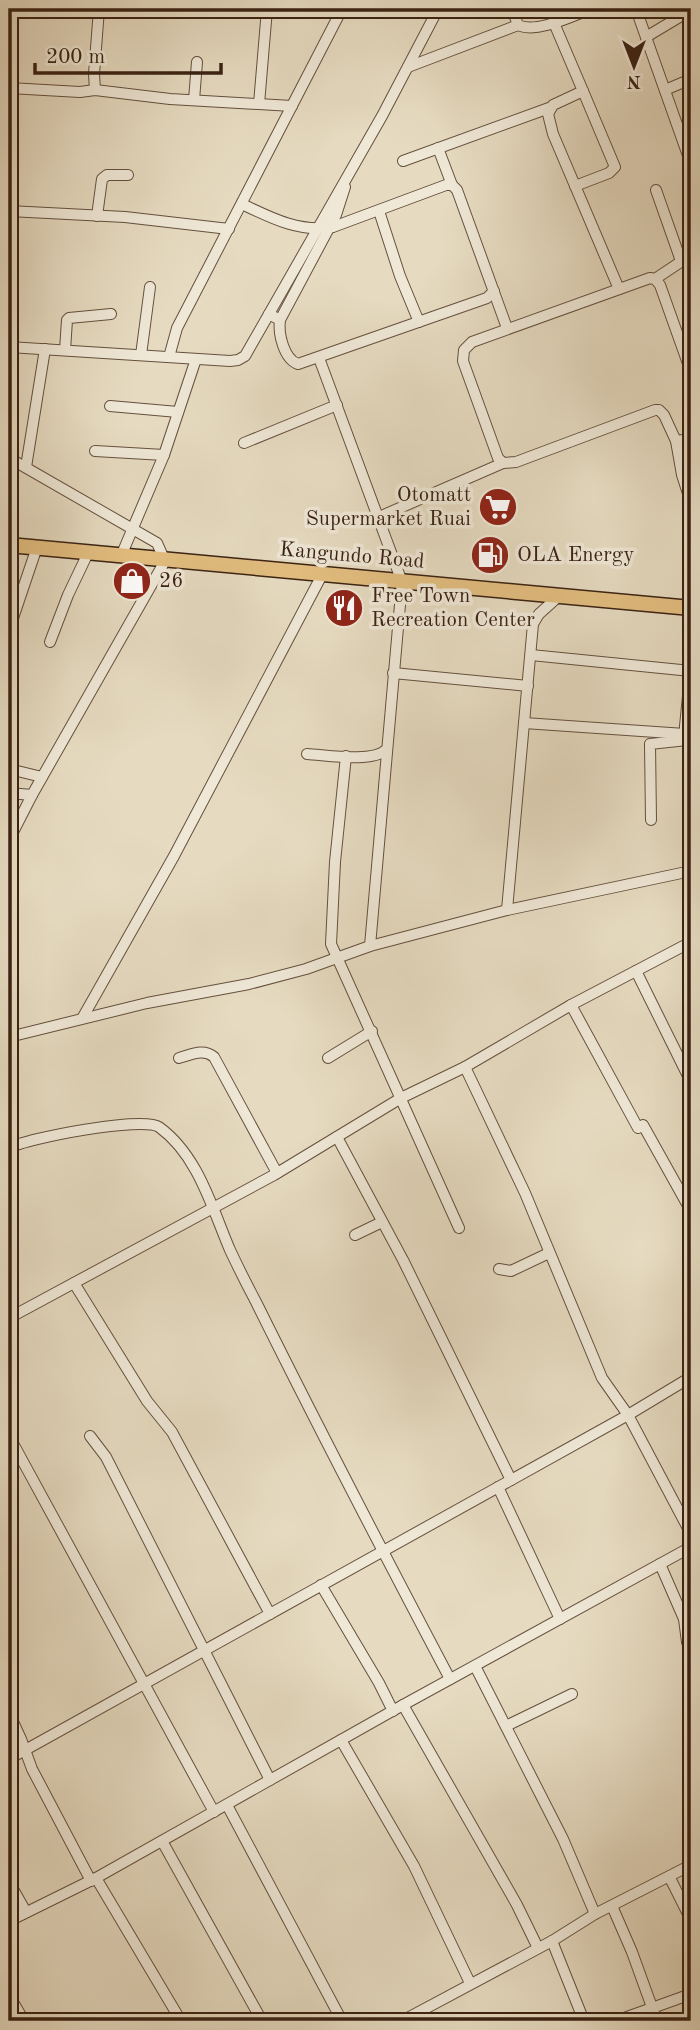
<svg xmlns="http://www.w3.org/2000/svg" width="700" height="2030" viewBox="0 0 700 2030" font-family="'Old Standard TT',serif">
<style>
.lines{fill:none;stroke-linecap:round;stroke-linejoin:round}
.minor-casing{stroke:#65503e;stroke-width:12}
.highway-casing{stroke:#3a2213;stroke-width:17}
.minor{stroke:#efe8d7;stroke-width:10}
.highway{stroke:#e3be80;stroke-width:14}
.labels{text-anchor:middle;dominant-baseline:central;stroke-width:7;stroke-linejoin:round;paint-order:stroke}
.poi-label{font-size:21px;fill:#3a2213;stroke:#efe8d7;text-anchor:start}
.street-label{font-size:21px;fill:#3a2213;stroke:#efe8d7}
</style>
<rect width="100%" height="100%" fill="#e6dbc1"/>
<filter id="stains"><feTurbulence type="fractalNoise" baseFrequency=".00286" numOctaves="4"/><feColorMatrix values="0 0 0 0 .2 0 0 0 0 .09 0 0 0 0 .02 0 0 0 .5 -.17"/></filter>
<radialGradient id="worn" r=".72"><stop offset=".6" stop-color="#630" stop-opacity="0"/><stop offset="1" stop-color="#630" stop-opacity=".3"/></radialGradient>
<g class="lines">
<g class="minor-casing">
<g id="minor">
<path d="M 512,9 L 518,25 C 536,34 572,16 591,9"/>
<path d="M 636,9 L 691,164"/>
<path d="M 554,23 L 583,91 L 553,105 L 548,114 L 553,134 L 619,289"/>
<path d="M 646,37 L 691,10"/>
<path d="M 408,67 L 518,25"/>
<path d="M 9,88 L 80,92 L 95,90 L 170,99 L 292,106"/>
<path d="M 95,90 L 94,74 L 99,9"/>
<path d="M 665,90 L 691,79"/>
<path d="M 194,100 L 197,62"/>
<path d="M 259,104 L 267,9"/>
<path d="M 438,148 L 452,185"/>
<path d="M 403,161 L 549,108"/>
<path d="M 575,186 L 609,173 L 615,167 L 583,91"/>
<path d="M 656,190 L 681,261"/>
<path d="M 242,204 C 271,218 300,233 333,227 L 446,185 L 452,185 L 457,190 L 507,328"/>
<path d="M 9,211 L 125,217 L 229,229"/>
<path d="M 379,211 L 400,276 L 419,322"/>
<path d="M 97,216 L 102,179 L 107,175 L 128,175"/>
<path d="M 655,279 L 691,255"/>
<path d="M 269,314 L 280,320 C 278,334 284,359 298,364 L 487,298 L 494,291"/>
<path d="M 280,320 L 336,215 L 345,187"/>
<path d="M 9,347 L 230,361 L 238,360 L 245,356 L 382,116 L 438,9"/>
<path d="M 65,350 L 67,320 L 69,318 L 111,314"/>
<path d="M 141,355 L 150,287"/>
<path d="M 169,357 L 177,328 L 342,9"/>
<path d="M 319,358 L 402,582 L 370,946"/>
<path d="M 691,372 L 660,285 L 655,279 L 650,278 L 472,342 L 464,350 L 463,361 L 498,458 L 503,463 L 516,462 L 655,410 L 659,410 L 664,415 L 676,441 L 691,439"/>
<path d="M 110,406 L 178,412"/>
<path d="M 676,441 L 682,475 L 691,503"/>
<path d="M 244,443 L 337,405"/>
<path d="M 95,451 L 164,455"/>
<path d="M 9,458 L 157,543 L 165,561 L 32,795 L 9,793"/>
<path d="M 26,467 L 45,349"/>
<path d="M 379,517 L 503,463"/>
<path d="M 121,556 L 164,455 L 196,359"/>
<path d="M 9,630 L 37,547"/>
<path d="M 50,642 L 68,595 L 88,553"/>
<path d="M 531,655 L 691,671"/>
<path d="M 691,666 L 685,726 L 685,734 L 691,748"/>
<path d="M 393,673 L 528,686"/>
<path d="M 524,723 L 685,734"/>
<path d="M 307,754 C 327,755 371,763 386,750"/>
<path d="M 346,756 L 335,862 L 331,944 L 459,1228"/>
<path d="M 9,769 L 42,777"/>
<path d="M 651,820 L 650,744 L 687,740"/>
<path d="M 9,840 L 32,795"/>
<path d="M 507,910 L 533,624 L 539,614 L 559,596"/>
<path d="M 636,971 L 691,1082"/>
<path d="M 571,1005 L 638,1128"/>
<path d="M 83,1017 L 174,856 L 323,573"/>
<path d="M 9,1037 L 147,1003 L 249,984 L 306,969 L 370,946 L 507,910 L 691,871"/>
<path d="M 179,1058 C 191,1055 203,1048 214,1057 L 277,1173"/>
<path d="M 328,1058 L 372,1031"/>
<path d="M 465,1067 L 525,1193 L 602,1378 L 628,1415 L 691,1534"/>
<path d="M 643,1125 L 691,1211"/>
<path d="M 337,1137 L 403,1260 L 511,1480"/>
<path d="M 9,1148 C 28,1138 143,1116 159,1127 C 198,1155 212,1208 230,1250 C 238,1267 247,1285 256,1302 C 319,1429 384,1554 450,1679"/>
<path d="M 355,1235 L 382,1222"/>
<path d="M 499,1269 L 511,1271 L 549,1253"/>
<path d="M 74,1283 L 147,1401 L 172,1432 L 270,1614"/>
<path d="M 9,1318 L 274,1175 L 401,1098 L 465,1067 L 571,1005 L 691,942"/>
<path d="M 9,1436 L 214,1812"/>
<path d="M 90,1436 L 106,1457 L 270,1780"/>
<path d="M 498,1487 L 560,1619"/>
<path d="M 660,1564 L 684,1619 L 687,1642 L 691,1649"/>
<path d="M 321,1585 L 379,1683 L 393,1711"/>
<path d="M 475,1666 L 563,1839 L 595,1914"/>
<path d="M 403,1705 L 517,1905 L 538,1948"/>
<path d="M 9,1713 L 21,1739 L 32,1769 L 91,1881"/>
<path d="M 506,1726 L 572,1694"/>
<path d="M 341,1740 L 414,1866 L 470,1983"/>
<path d="M 9,1759 L 628,1415 L 691,1377"/>
<path d="M 227,1805 L 342,2021"/>
<path d="M 162,1841 L 262,2021"/>
<path d="M 96,1878 L 181,2021"/>
<path d="M 670,1878 L 691,1920"/>
<path d="M 9,1882 L 26,1912"/>
<path d="M 612,1906 L 632,1952 L 657,2021"/>
<path d="M 9,1921 L 96,1878 L 403,1705 L 691,1547"/>
<path d="M 552,1941 L 584,2021"/>
<path d="M 9,1995 L 24,2021"/>
<path d="M 402,2021 L 552,1941 L 595,1914 L 691,1865"/>
<path d="M 616,2021 L 691,1994"/>
</g>
</g>
<g class="highway-casing">
<path id="highway" d="M 9,545 L 691,608"/>
</g>
<use href="#minor" class="minor"/>
<use href="#highway" class="highway"/>
</g>
<defs>
<g id="supermarket-disc" transform="scale(2.0125)"><circle r="9.5" fill="#8f2418" stroke="#efe8d7"/><path d="M-6-5.5h2.5l.6 2H6L4.5 2H-2.5L-4.4-4H-6ZM-1.5 3.2a1.3 1.3 0 1 0 .1 0ZM3 3.2a1.3 1.3 0 1 0 .1 0Z" fill="#fff"/></g>
<g id="fuel-disc" transform="scale(2.0125)"><circle r="9.5" fill="#8f2418" stroke="#efe8d7"/><path d="M-5.5-6h7V0h2V4h1.3V-2.5L3-4.5l.8-.8L6-3V5H2.5V1h-1V6h-7ZM-4.2-4.7v3.2H.2V-4.7Z" fill="#fff"/></g>
<g id="shop-disc" transform="scale(2.0125)"><circle r="9.5" fill="#8f2418" stroke="#efe8d7"/><path d="M-5-2.5h2.3a2.7 3.5 0 0 1 5.4 0H5L5.5 6h-11ZM-1.5-2.5h3a1.5 2.3 0 0 0-3 0Z" fill="#fff"/></g>
<g id="restaurant-disc" transform="scale(2.0125)"><circle r="9.5" fill="#8f2418" stroke="#efe8d7"/><path d="M-5-6h1v4h1v-4h1v4h1v-4h1v5L-1.5 .5V6h-2V.5L-5-1ZM5-6V6H3V1.5H1.5Q1.5-4 5-6Z" fill="#fff"/></g>
</defs>
<g fill-rule="evenodd">
<use href="#supermarket-disc" x="498" y="507"/>
<use href="#fuel-disc" x="490" y="555"/>
<use href="#shop-disc" x="132" y="581"/>
<use href="#restaurant-disc" x="344" y="608"/>
</g>
<g class="labels">
<g class="poi-label">
<text x="471" y="495" text-anchor="end">Otomatt<tspan x="471" dy="24">Supermarket Ruai</tspan></text>
<text x="517" y="555">OLA Energy</text>
<text x="159" y="581">26</text>
<text x="371" y="596">Free Town<tspan x="371" dy="24">Recreation Center</tspan></text>
</g>
<g class="street-label">
<text transform="translate(352 556) rotate(5)">Kangundo Road</text>
</g>
</g>
<rect width="700" height="2030" fill="none" stroke="#e6dbc1" stroke-width="35"/>
<rect x="10" y="10" width="679" height="2009" fill="none" stroke="#3a2213" stroke-width="3.5"/>
<rect x="18" y="18" width="665" height="1995" fill="none" stroke="#3a2213" stroke-width="2"/>
<g transform="translate(634 66) rotate(180)" stroke="#efe8d7" stroke-width="5" paint-order="stroke">
<path d="M0-5L12 26L0 18L-12 26Z" fill="#3a2213"/>
<text y="-10" font-size="19" font-weight="bold" text-anchor="middle" fill="#3a2213">N</text>
</g>
<path d="M35 63v10h186v-10" fill="none" stroke="#3a2213" stroke-width="3.5"/>
<text x="46" y="63" font-size="21" fill="#3a2213" stroke="#efe8d7" stroke-width="5" paint-order="stroke">200 m</text>
<rect width="100%" height="100%" filter="url(#stains)"/>
<rect width="100%" height="100%" fill="url(#worn)"/>
</svg>
